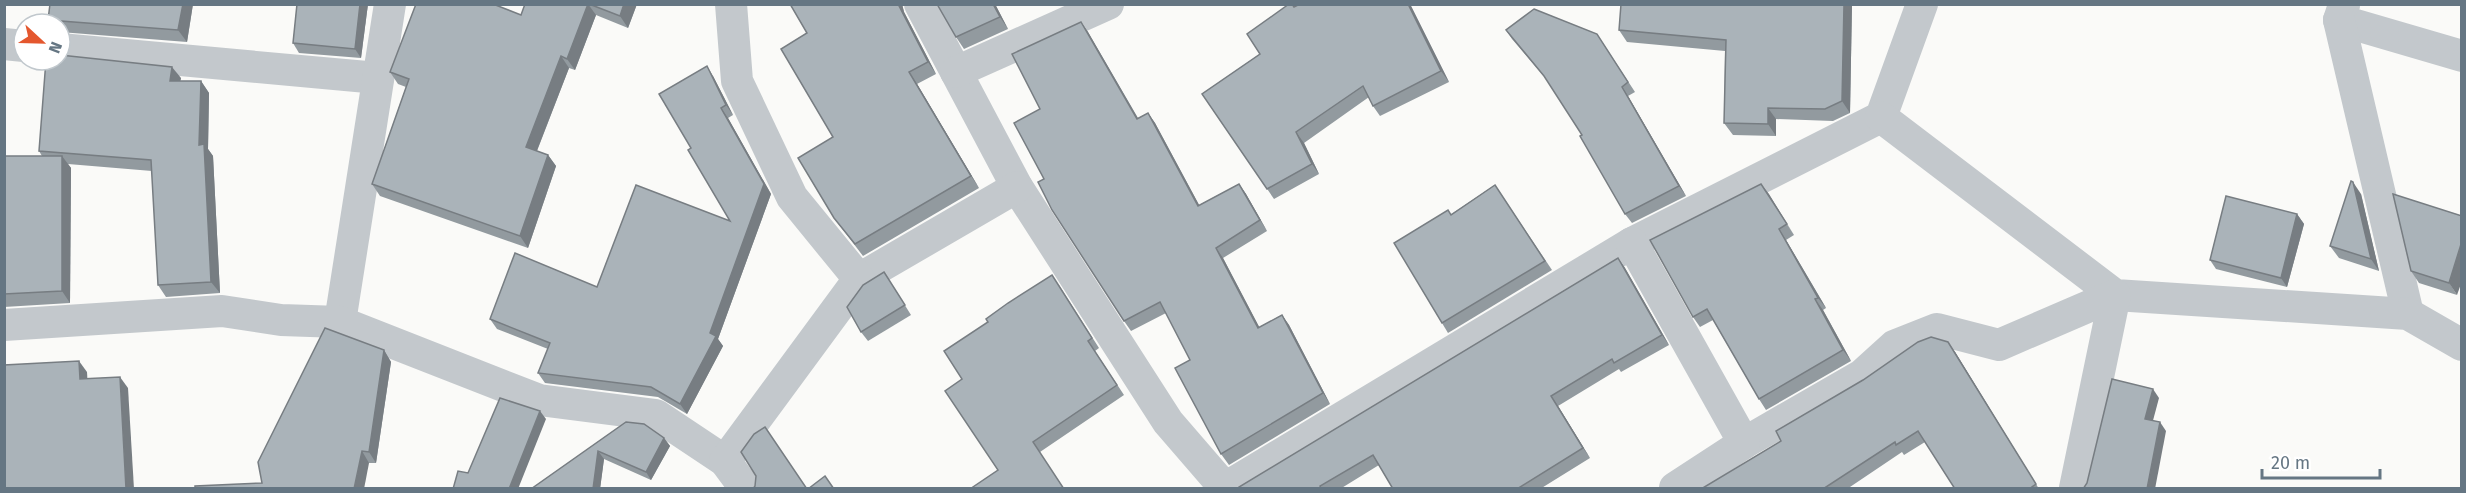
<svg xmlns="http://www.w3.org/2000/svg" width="2466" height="493" viewBox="0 0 2466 493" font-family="'Fira Sans',sans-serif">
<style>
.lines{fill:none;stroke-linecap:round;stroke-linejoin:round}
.street{stroke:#c3c8cc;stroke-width:32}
.wall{fill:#929a9f}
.shaded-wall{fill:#777d82}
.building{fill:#aab3b9;stroke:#777d82;stroke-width:1.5}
</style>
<rect width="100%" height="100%" fill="#fafaf8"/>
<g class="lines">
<g class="street">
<path d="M 920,4 L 1017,187 L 1168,422 L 1225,488 L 1632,243 L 1881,117 L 1922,4"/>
<path d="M 2344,5 L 2339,20 L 2462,56"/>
<path d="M 2339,20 L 2408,314"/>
<path d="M 4,44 L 24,46"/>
<path d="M 60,49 L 378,78"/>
<path d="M 956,72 L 1108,4"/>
<path d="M 1881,117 L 2115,295 L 2408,314 L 2462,345"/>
<path d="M 1632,243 L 1744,443 L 1862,375 L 1894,346 L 1937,329 L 1999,345 L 2115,295 L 2075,488"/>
<path d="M 859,279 L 1017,187"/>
<path d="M 340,322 L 390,4"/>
<path d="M 4,325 L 222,311 L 281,320 L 340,322 L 539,400 L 656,415 L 725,461 L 745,488"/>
<path d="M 725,461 L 859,279 L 792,197 L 737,81 L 731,4"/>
<path d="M 1675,488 L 1744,443"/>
</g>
</g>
<g class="wall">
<path d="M 50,4 L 193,4 L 187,42 L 60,32 L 60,24 L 51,24 L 48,20 Z"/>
<path d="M 297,4 L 368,4 L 361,58 L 299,53 L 293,43 Z"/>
<path d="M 525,4 L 637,4 L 628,28 L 596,15 L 575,70 L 569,68 L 537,151 L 548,155 L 556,166 L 528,248 L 380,196 L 372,184 L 406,87 L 398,84 L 390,72 L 521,15 Z"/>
<path d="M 790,4 L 902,4 L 904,12 L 936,74 L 917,84 L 979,188 L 863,256 L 834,218 L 833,137 L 807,33 Z"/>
<path d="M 995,4 L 1008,29 L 964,49 L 956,37 Z"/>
<path d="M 1300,4 L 1410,4 L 1449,82 L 1380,116 L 1373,106 L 1369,97 L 1304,143 L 1319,174 L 1274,199 L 1202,94 L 1260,54 L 1294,7 Z"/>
<path d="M 1852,4 L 1850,113 L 1833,121 L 1776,119 L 1776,136 L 1733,135 L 1724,123 L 1725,51 L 1627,42 L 1619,30 Z"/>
<path d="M 1081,22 L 1088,32 L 1138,118 L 1148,113 L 1155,123 L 1199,205 L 1239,184 L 1246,194 L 1267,231 L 1223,258 L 1259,327 L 1282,315 L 1289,325 L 1330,404 L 1229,465 L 1221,454 L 1190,360 L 1166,313 L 1131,331 L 1124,321 L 1044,179 L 1040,109 Z"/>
<path d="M 1506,30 L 1597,34 L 1635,92 L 1628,96 L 1686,196 L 1632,223 L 1625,214 L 1582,135 L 1549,82 L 1512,39 Z"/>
<path d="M 713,76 L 733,115 L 728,118 L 771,194 L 718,339 L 723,346 L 687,414 L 658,397 L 545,383 L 538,373 L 548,349 L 497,329 L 490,319 L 597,287 L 730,221 L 691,148 Z"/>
<path d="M 181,78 L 180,81 L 201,81 L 209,93 L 208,149 L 213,156 L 220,293 L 166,297 L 158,285 L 152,171 L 68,164 L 71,168 L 70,303 L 4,307 L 4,156 L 42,156 L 39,151 Z"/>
<path d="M 1761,184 L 1794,235 L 1786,240 L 1826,308 L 1823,310 L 1851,361 L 1766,410 L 1759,399 L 1713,320 L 1700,327 L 1693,317 Z"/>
<path d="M 1495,185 L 1552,270 L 1448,333 L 1442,323 L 1451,214 Z"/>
<path d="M 2361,194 L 2379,271 L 2339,258 L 2330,246 Z"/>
<path d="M 2393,194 L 2457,295 L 2419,283 L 2411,271 Z"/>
<path d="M 2297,214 L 2304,224 L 2287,287 L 2216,269 L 2210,260 Z"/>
<path d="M 1618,258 L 1625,268 L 1669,345 L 1621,372 L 1619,369 L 1558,406 L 1590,458 L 1540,489 L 1393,489 L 1379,465 L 1340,489 L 1240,489 Z"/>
<path d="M 884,272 L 911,315 L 868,341 L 861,332 Z"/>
<path d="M 1059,285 L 1099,348 L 1095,351 L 1124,395 L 1040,452 L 998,470 L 962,379 Z"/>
<path d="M 384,350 L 391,362 L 376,463 L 369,463 L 262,483 Z"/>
<path d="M 1955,352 L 2039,489 L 1955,489 L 1925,442 L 1904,455 L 1902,452 L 1847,489 L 1701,489 Z"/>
<path d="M 626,422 L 664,438 L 670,446 L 651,480 L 604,459 L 600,489 L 531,489 Z"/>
</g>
<g class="shaded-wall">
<path d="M 183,4 L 193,4 L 187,42 L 178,30 Z"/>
<path d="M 360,4 L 368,4 L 361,58 L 355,49 Z"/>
<path d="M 588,4 L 596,15 L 575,70 L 567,59 Z"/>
<path d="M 624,4 L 637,4 L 628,28 L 620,16 Z"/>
<path d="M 898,4 L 902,4 L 904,12 L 936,74 L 928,62 Z"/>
<path d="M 993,4 L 995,4 L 1008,29 L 1000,17 Z"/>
<path d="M 1408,4 L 1410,4 L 1449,82 L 1441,71 Z"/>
<path d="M 1844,4 L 1852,4 L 1850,113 L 1842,101 Z"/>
<path d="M 1081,22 L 1088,32 L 1144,129 L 1137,119 Z"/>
<path d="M 561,56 L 569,68 L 534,158 L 526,147 Z"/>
<path d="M 707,66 L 713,76 L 733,115 L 726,105 Z"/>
<path d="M 172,67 L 181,78 L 178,92 L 170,81 Z"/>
<path d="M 909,72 L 917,84 L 979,188 L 971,176 Z"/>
<path d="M 201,81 L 209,93 L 208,149 L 213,156 L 220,293 L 211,282 L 199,145 Z"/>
<path d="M 1622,87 L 1628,96 L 1686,196 L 1679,186 Z"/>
<path d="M 721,108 L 728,118 L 771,194 L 718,339 L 723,346 L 687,414 L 680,404 L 710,333 L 764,184 Z"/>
<path d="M 1768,108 L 1776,119 L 1776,136 L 1768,124 Z"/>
<path d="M 1148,113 L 1155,123 L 1205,216 L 1198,206 Z"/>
<path d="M 1296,132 L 1304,143 L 1319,174 L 1312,164 Z"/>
<path d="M 548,155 L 556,166 L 528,248 L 520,236 Z"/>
<path d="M 62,156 L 71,168 L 70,303 L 62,291 Z"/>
<path d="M 2353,182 L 2361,194 L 2379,271 L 2371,259 Z"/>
<path d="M 1239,184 L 1246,194 L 1267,231 L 1260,220 Z"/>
<path d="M 1761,184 L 1769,194 L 1794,235 L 1787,224 Z"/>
<path d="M 2297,214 L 2304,224 L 2287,287 L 2281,278 Z"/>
<path d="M 1779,229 L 1786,240 L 1826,308 L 1818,298 Z"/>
<path d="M 2462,241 L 2462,281 L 2457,295 L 2449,283 Z"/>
<path d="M 1216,248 L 1223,258 L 1265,338 L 1258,328 Z"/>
<path d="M 1618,258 L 1625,268 L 1669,345 L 1662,335 Z"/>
<path d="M 1815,299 L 1823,310 L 1851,361 L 1843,350 Z"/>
<path d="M 1282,315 L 1289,325 L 1330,404 L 1323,393 Z"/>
<path d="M 1948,342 L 1955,352 L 2039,489 L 2036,484 Z"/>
<path d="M 384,350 L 391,362 L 376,463 L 369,452 Z"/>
<path d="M 79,361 L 87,372 L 88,390 L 80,379 Z"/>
<path d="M 120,377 L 128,388 L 134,489 L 126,489 Z"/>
<path d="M 2153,389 L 2159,398 L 2151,428 L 2145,419 Z"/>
<path d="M 1551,396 L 1558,406 L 1590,458 L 1583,448 Z"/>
<path d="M 540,411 L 546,419 L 518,489 L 509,489 Z"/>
<path d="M 2160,422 L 2166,431 L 2155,489 L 2147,489 Z"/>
<path d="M 664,438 L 670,446 L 651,480 L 646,472 Z"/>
<path d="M 362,451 L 369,463 L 364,489 L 354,489 Z"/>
<path d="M 598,451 L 604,459 L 600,489 L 593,489 Z"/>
</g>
<g class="building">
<path d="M 50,4 L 183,4 L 178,30 L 48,20 Z"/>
<path d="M 297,4 L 360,4 L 355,49 L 293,43 Z"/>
<path d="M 416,4 L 493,4 L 521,15 L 525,4 L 588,4 L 567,59 L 561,56 L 526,147 L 548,155 L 520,236 L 372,184 L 409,79 L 390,72 Z"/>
<path d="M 589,4 L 624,4 L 620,16 Z"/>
<path d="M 790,4 L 898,4 L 928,62 L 909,72 L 971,176 L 855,244 L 834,218 L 798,158 L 833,137 L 781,49 L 807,33 Z"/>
<path d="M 937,4 L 993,4 L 1000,17 L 956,37 Z"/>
<path d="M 1289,4 L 1292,4 L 1294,7 L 1300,4 L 1408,4 L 1441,71 L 1373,106 L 1363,86 L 1296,132 L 1312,164 L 1267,189 L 1202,94 L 1260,54 L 1247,34 Z"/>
<path d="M 1621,4 L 1844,4 L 1842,101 L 1825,109 L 1768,108 L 1768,124 L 1724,123 L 1726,40 L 1619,30 Z"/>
<path d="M 1534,9 L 1597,34 L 1628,82 L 1622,87 L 1679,186 L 1625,214 L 1580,136 L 1582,135 L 1544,76 L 1506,30 Z"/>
<path d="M 1081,22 L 1137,119 L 1148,113 L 1198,206 L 1239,184 L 1260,220 L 1216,248 L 1258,328 L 1282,315 L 1323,393 L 1221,454 L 1175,368 L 1190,360 L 1160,302 L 1124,321 L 1052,210 L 1038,182 L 1044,179 L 1014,123 L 1040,109 L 1012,54 Z"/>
<path d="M 60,55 L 172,67 L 170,81 L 201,81 L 199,145 L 204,144 L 211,282 L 158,285 L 151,160 L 39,151 L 46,60 L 60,60 Z"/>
<path d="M 707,66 L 726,105 L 721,108 L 764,184 L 710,333 L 716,336 L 680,404 L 651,387 L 538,373 L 550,343 L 490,319 L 515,253 L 597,287 L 636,185 L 730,221 L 688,150 L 691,148 L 659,94 Z"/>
<path d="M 4,156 L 62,156 L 62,291 L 4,294 Z"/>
<path d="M 2351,181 L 2353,182 L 2371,259 L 2330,246 Z"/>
<path d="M 1761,184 L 1787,224 L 1779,229 L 1818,298 L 1815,299 L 1843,350 L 1759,399 L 1707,309 L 1693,317 L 1650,240 Z"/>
<path d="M 1495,185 L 1545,261 L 1442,323 L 1394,243 L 1448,210 L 1451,215 Z"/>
<path d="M 2393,194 L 2462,216 L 2462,241 L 2449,283 L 2411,271 Z"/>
<path d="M 2226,196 L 2297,214 L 2281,278 L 2210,260 Z"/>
<path d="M 1618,258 L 1662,335 L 1614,363 L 1612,359 L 1551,396 L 1583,448 L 1517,489 L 1393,489 L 1373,455 L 1320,486 L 1321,489 L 1240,489 L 1239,487 Z"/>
<path d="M 884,272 L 905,305 L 861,332 L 847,307 L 863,285 Z"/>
<path d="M 1052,275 L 1092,338 L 1088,341 L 1117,385 L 1033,442 L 1064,489 L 970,489 L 998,470 L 945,391 L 962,379 L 944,351 L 988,322 L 986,319 L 1008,303 Z"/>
<path d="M 325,328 L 384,350 L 369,452 L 362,451 L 354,489 L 195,489 L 195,486 L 262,483 L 258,462 Z"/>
<path d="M 1931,337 L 1948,342 L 2036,484 L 2029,489 L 1955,489 L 1918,431 L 1896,445 L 1895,442 L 1823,489 L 1701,489 L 1781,441 L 1776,431 L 1863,380 L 1918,342 Z"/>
<path d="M 79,361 L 80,379 L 120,377 L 126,489 L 4,489 L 4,365 Z"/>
<path d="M 2112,379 L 2153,389 L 2145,419 L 2160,422 L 2147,489 L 2083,489 L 2087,483 Z"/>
<path d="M 500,398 L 540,411 L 509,489 L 453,489 L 458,471 L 468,473 Z"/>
<path d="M 626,422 L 644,424 L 664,438 L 646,472 L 598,451 L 593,489 L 531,489 Z"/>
<path d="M 765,427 L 807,489 L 753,489 L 755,486 L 756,476 L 741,452 L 754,434 Z"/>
<path d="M 825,476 L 834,489 L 808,489 Z"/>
</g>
<rect width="2466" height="493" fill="none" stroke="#657683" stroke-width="12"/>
<g transform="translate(42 42) rotate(112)"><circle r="28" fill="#ffffff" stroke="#c1c8cd" stroke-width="1.5"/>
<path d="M0-4.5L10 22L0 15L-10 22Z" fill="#e4572e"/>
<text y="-9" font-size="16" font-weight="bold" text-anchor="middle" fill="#657683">N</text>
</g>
<path d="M2262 469v9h118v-9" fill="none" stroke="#657683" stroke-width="3"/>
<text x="2271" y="469" font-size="18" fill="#657683" stroke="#ffffff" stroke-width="4.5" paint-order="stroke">20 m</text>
</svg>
